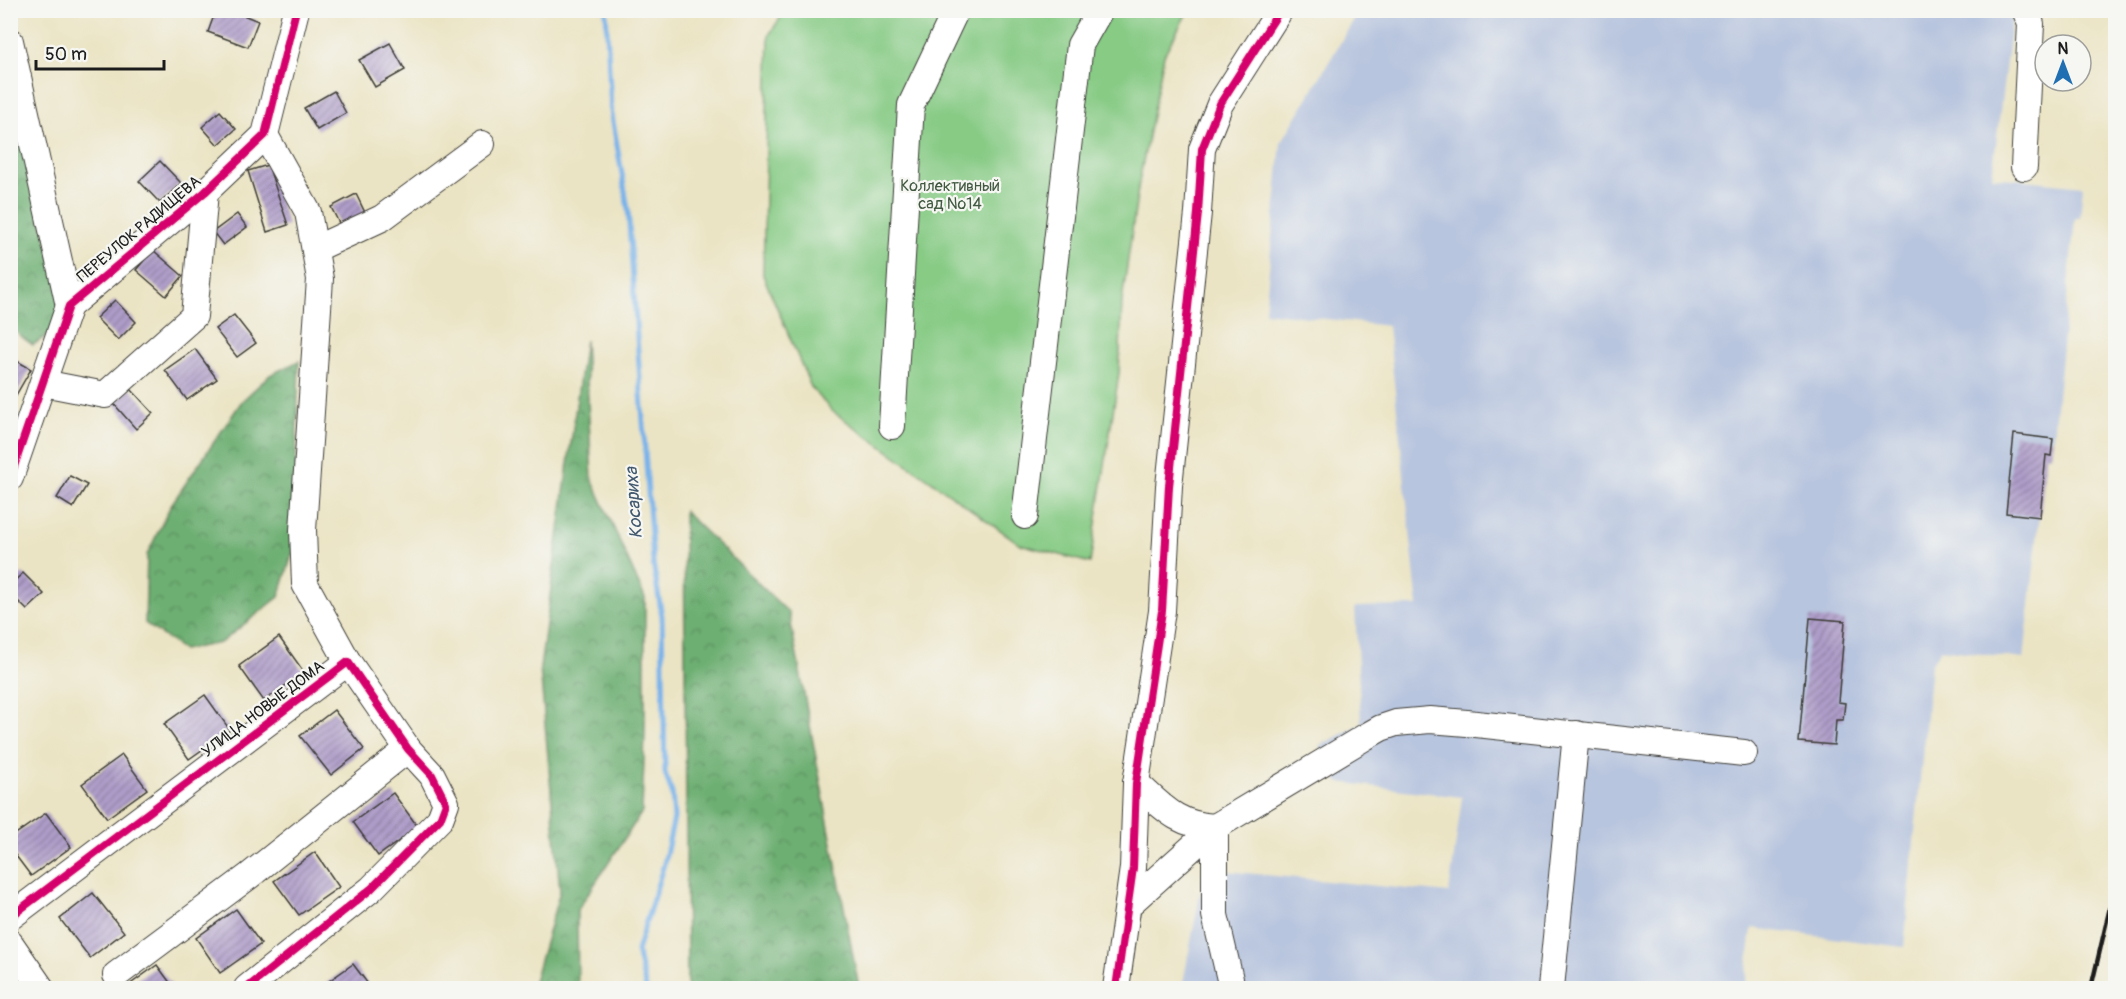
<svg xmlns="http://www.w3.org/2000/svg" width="2126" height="999" viewBox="0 0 2126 999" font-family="Pangolin,sans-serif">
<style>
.industrial{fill:#b8c5de}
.forest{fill:url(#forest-crowns);stroke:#446647;stroke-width:1.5}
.green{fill:#87cb85;stroke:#527450;stroke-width:1.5}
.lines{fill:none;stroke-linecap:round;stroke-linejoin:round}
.stream{stroke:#78b2e9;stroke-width:5}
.building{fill:url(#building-hatch)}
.minor-casing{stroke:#3b3a35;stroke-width:28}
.minor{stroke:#fff;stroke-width:26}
.rail{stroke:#1c1c1c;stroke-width:4.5}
.cycleway-casing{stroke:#f6f6f2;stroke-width:11}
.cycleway{stroke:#d6006c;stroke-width:8}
.labels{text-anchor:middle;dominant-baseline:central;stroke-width:4.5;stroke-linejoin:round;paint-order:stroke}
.park-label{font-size:16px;fill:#415941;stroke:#f6f6f2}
.street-label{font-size:16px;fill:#1c1c1c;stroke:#f6f6f2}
.water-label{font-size:18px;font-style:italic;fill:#41586e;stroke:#f6f6f2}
</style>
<defs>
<pattern id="forest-crowns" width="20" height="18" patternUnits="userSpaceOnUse" patternTransform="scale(1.5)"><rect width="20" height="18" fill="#6daf72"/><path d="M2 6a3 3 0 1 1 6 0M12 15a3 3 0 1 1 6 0" fill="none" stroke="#598e5d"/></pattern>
<pattern id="building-hatch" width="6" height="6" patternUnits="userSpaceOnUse" patternTransform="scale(1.5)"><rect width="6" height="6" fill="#af9dc9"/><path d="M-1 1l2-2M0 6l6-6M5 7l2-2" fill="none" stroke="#8e7fa2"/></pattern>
</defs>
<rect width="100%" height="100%" fill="#f6f6f2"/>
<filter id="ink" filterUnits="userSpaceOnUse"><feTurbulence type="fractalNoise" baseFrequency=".0167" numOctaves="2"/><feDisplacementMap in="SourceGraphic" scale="12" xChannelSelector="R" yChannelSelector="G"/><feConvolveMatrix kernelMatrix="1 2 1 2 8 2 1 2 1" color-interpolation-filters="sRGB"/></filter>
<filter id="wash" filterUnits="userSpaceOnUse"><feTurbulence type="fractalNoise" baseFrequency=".008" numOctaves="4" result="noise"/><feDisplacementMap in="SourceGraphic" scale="24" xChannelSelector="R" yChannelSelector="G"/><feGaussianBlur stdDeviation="1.35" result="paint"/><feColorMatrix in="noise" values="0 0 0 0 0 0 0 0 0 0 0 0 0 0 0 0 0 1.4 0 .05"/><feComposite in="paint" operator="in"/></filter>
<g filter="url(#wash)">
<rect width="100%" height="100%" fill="#ebe4c4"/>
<path class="industrial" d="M 1359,11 L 2011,11 L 2012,13 L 1992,177 L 2083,186 L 2080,218 L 2075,218 L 2051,456 L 2046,456 L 2024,659 L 1941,649 L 1931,664 L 1904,947 L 1752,928 L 1745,988 L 1182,988 L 1205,869 L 1449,893 L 1462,797 L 1338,782 L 1319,746 L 1361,724 L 1355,607 L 1418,606 L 1388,326 L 1265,312 L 1281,143 Z"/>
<g class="forest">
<path d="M 10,97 L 64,307 L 49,334 L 33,345 L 19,335 L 11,326 Z"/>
<path d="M 585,340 L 592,479 L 645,598 L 645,735 L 642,812 L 577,911 L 578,988 L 532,988 L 560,891 L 540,668 Z"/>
<path d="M 299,361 L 293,552 L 279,597 L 220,643 L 183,650 L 145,623 L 147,555 L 171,505 L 242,401 L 270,375 Z"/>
<path d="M 684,511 L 789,613 L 859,988 L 687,988 Z"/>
</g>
<path class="green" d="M 785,11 L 1188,11 L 1164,55 L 1139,182 L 1122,301 L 1119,373 L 1090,563 L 1020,544 L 832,411 L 811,387 L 763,275 L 769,35 Z"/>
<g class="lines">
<path class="stream" d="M 606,10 L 611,110 L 628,209 L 653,563 L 662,616 L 665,773 L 672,793 L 674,818 L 664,864 L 637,951 L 646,988"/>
</g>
<g id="blocks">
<g class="building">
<path d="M 216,10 L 231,10 L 258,21 L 248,47 L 208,32 Z"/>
<path d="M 390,43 L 405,70 L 375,87 L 359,60 Z"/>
<path d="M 334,91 L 346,113 L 317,130 L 304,108 Z"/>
<path d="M 220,111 L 236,129 L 218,145 L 202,127 Z"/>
<path d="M 160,161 L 181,183 L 160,203 L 139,181 Z"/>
<path d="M 268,165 L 288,225 L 267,232 L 248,171 Z"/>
<path d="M 356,194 L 369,221 L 344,233 L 331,207 Z"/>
<path d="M 237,214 L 247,227 L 223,245 L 213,232 Z"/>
<path d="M 153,250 L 183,276 L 166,296 L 136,270 Z"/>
<path d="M 115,300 L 136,322 L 118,340 L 96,318 Z"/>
<path d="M 234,315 L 256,343 L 237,357 L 215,329 Z"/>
<path d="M 195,349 L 217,379 L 187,400 L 165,370 Z"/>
<path d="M 10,357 L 31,369 L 16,395 L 10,392 Z"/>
<path d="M 130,388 L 153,413 L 136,429 L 114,404 Z"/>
<path d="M 2014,434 L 2053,439 L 2051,456 L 2046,455 L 2040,517 L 2006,513 Z"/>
<path d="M 70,476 L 87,485 L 73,508 L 57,498 Z"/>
<path d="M 23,573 L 44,594 L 27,610 L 10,593 L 10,585 Z"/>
<path d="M 1810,618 L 1845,621 L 1838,702 L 1845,703 L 1843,720 L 1836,720 L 1834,745 L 1799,742 Z"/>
<path d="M 279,637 L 304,672 L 264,701 L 239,666 Z"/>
<path d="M 205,695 L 230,730 L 189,759 L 164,724 Z"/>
<path d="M 334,710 L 364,749 L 331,775 L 300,736 Z"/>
<path d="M 122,755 L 147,789 L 107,818 L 82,784 Z"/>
<path d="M 393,793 L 418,827 L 378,856 L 353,822 Z"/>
<path d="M 46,813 L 71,847 L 31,876 L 10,848 L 10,838 Z"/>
<path d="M 315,852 L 339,887 L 299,915 L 274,881 Z"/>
<path d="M 93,893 L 124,932 L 90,958 L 60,919 Z"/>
<path d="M 236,909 L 261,944 L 220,973 L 196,938 Z"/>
<path d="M 353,964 L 371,988 L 319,988 Z"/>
<path d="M 157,965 L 174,988 L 125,988 Z"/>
</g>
</g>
</g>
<g filter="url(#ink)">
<use href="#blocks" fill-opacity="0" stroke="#3b3a35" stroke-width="1.5"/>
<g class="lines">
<g class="minor-casing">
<g id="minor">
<path d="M 10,41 L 69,306"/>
<path d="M 2024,167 L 2031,24 L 2025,10"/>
<path d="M 315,249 L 382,218 L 482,144"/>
<path d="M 43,383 L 105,395 L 194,316 L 205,192"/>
<path d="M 892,426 L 911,105 L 956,10"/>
<path d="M 10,478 L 69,306 L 205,192 L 265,135 L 296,10"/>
<path d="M 1025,516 L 1080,45 L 1100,10"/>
<path d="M 1136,783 C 1163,807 1176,825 1215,827 L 1215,915 L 1232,988"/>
<path d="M 1128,905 L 1215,827 L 1365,737 L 1381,728 L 1396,723 L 1430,720 L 1467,723 L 1744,753"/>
<path d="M 10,917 L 348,662"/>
<path d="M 10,943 L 41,988"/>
<path d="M 116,975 L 249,876 L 408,749"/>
<path d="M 247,988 L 371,889 L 440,819 L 446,803 L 432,775 L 408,749 L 348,662 L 305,584 L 303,530 L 320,279 L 308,212 L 265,135"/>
<path d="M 1116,988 L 1133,868 L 1136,783 L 1162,611 L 1169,486 L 1198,213 L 1202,149 L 1220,104 L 1280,10"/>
<path d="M 1551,988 L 1576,734"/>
</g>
</g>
<use href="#minor" class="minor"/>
<path class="rail" d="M 2091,988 L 2116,882"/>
<g class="cycleway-casing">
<g id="cycleway">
<path d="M 10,478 L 69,306 L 205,192 L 265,135 L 296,10"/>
<path d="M 10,917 L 348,662 L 408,749 L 432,775 L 446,803 L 440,819 L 371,889 L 247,988"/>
<path d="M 1116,988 L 1133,868 L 1136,783 L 1162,611 L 1169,486 L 1198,213 L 1202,149 L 1220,104 L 1280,10"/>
</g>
</g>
<use href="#cycleway" class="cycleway"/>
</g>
</g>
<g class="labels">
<g class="park-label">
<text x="950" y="186">Коллективный<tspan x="950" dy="18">сад №14</tspan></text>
</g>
<g class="street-label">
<text transform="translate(139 229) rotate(-40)">ПЕРЕУЛОК РАДИЩЕВА</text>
<text transform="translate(263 709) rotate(-37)">УЛИЦА НОВЫЕ ДОМА</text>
</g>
<g class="water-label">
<text transform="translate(634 503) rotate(-94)">Косариха</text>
</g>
</g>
<rect width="2126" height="999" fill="none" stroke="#f6f6f2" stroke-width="36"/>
<g transform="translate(2063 63)"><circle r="28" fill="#f6f6f2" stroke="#9f9f9c" stroke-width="1.5"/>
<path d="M0-4.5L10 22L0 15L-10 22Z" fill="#1f6fb2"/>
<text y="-9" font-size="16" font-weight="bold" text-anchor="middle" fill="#1c1c1c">N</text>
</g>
<path d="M36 60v9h128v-9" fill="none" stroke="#1c1c1c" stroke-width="3"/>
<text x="45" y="60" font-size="18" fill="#1c1c1c" stroke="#f6f6f2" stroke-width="4.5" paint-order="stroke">50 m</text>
</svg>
